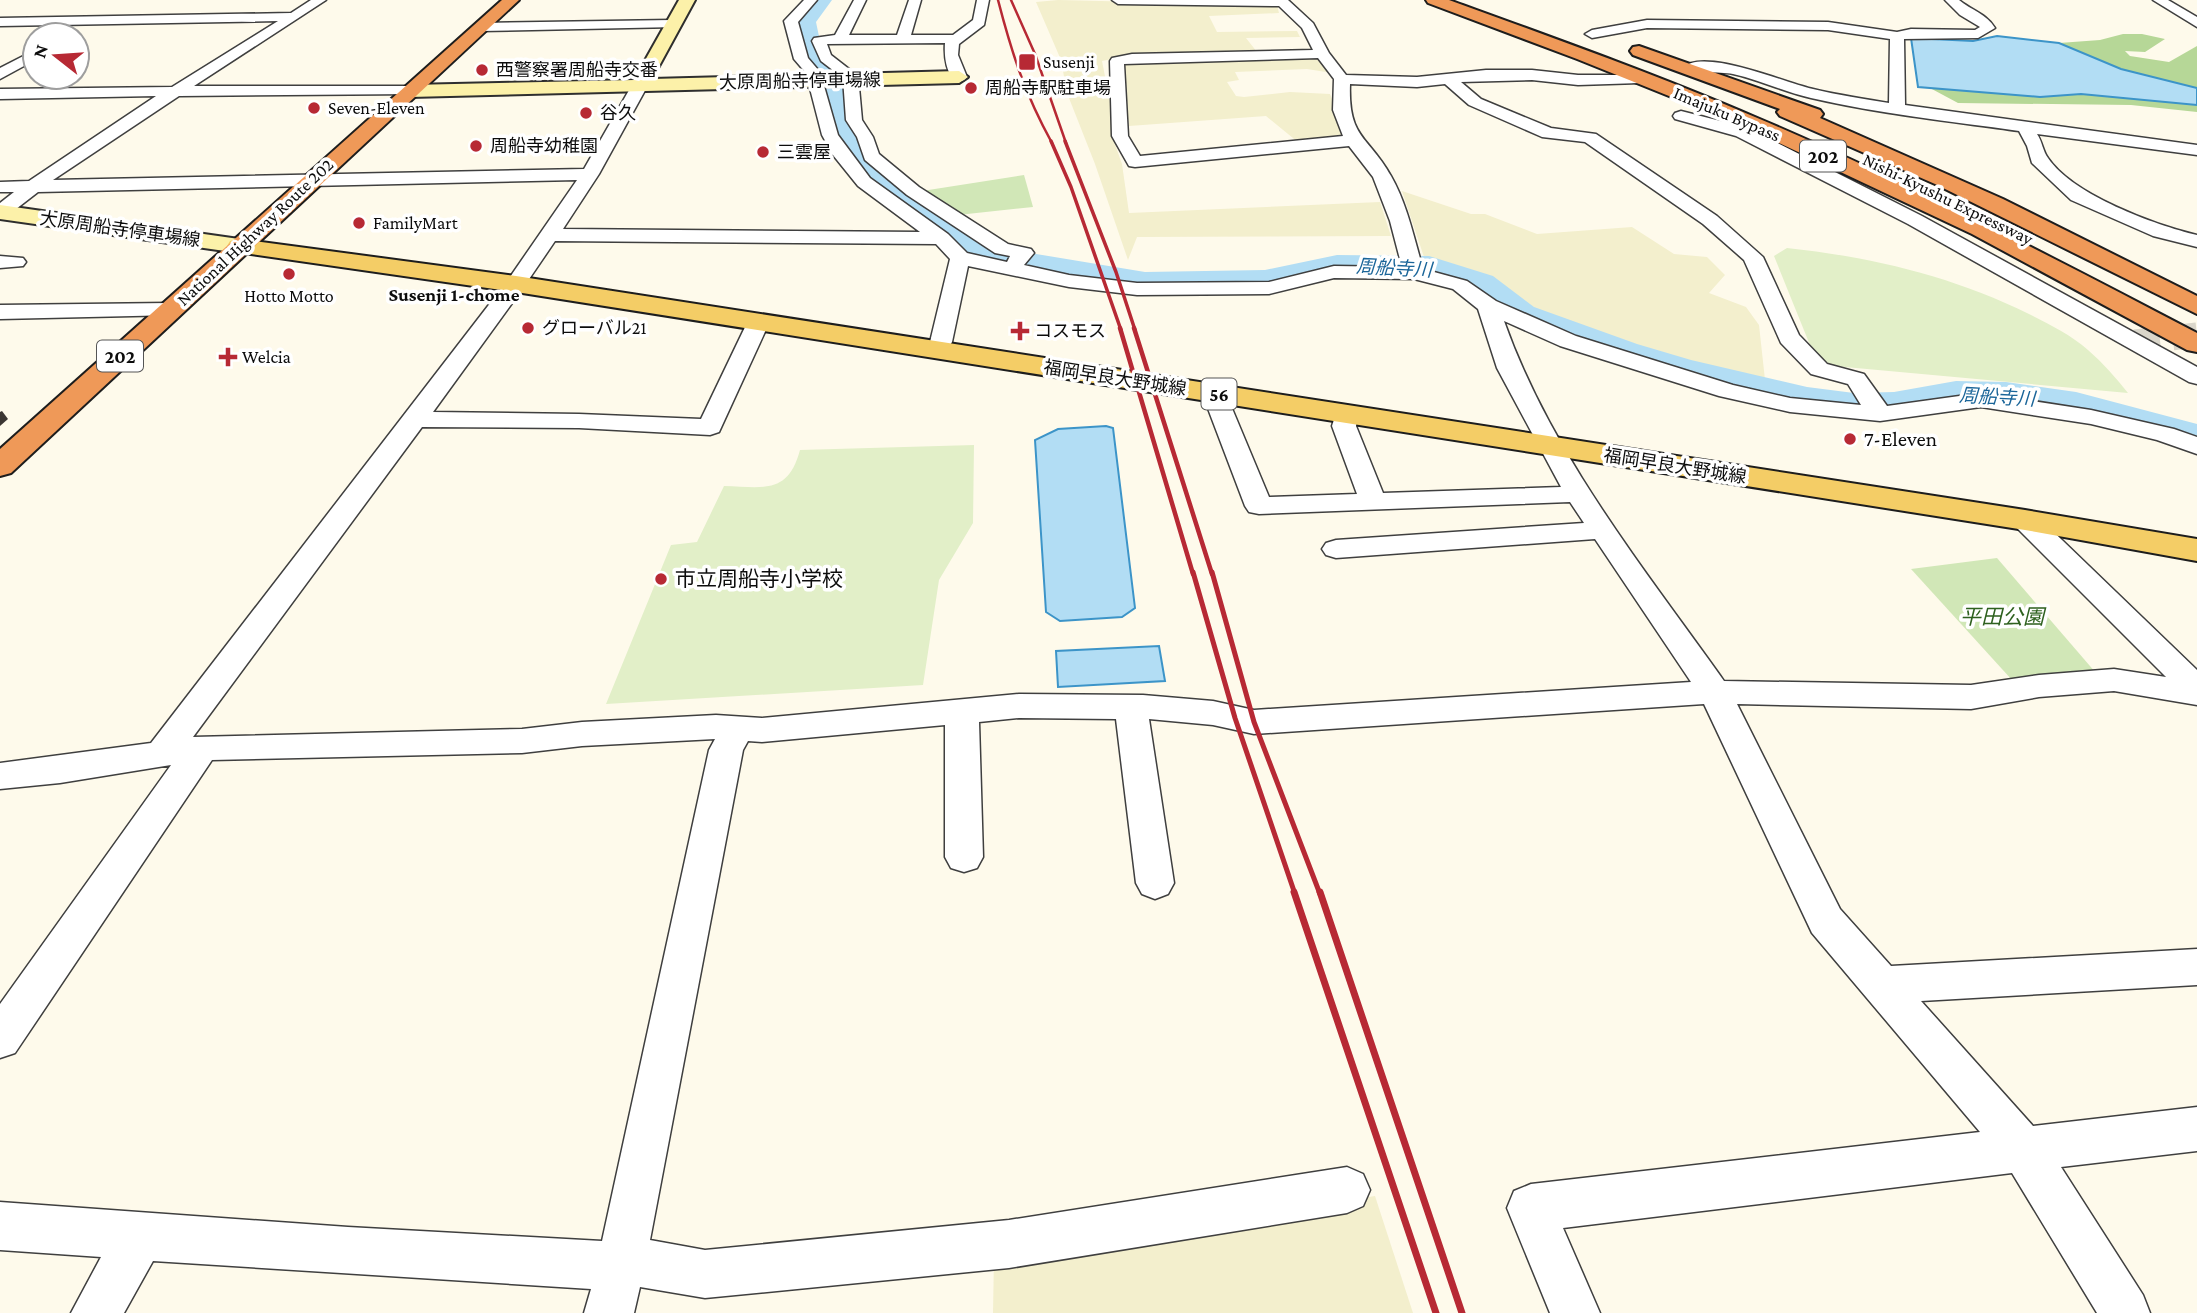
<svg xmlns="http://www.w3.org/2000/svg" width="2197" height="1313" viewBox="0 0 2197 1313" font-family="'Crimson Pro','Noto Sans JP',serif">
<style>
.farmland{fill:#f3efcd}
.green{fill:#d1e7b7}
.forest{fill:#b6d797}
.pitch{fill:#e2efc8}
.water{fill:#b2ddf4;stroke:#3c94c8;stroke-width:2}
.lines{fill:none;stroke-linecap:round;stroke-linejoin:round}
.river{fill:#b2ddf4;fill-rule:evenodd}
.street-tunnel{stroke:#dad6ca;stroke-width:25;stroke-dasharray:25 13;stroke-linecap:butt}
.street-casing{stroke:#3f3f3f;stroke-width:3}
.secondary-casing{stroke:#2e2e2e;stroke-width:4}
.primary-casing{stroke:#1d1d1d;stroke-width:4}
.highway-casing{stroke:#1d1d1d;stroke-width:4}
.street{fill:#fff;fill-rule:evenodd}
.secondary{fill:#fcf1a9;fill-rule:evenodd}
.primary{fill:#f4cd66;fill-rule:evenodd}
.highway{fill:#ef9958;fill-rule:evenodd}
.rail-far4{stroke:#b72934;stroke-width:2.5}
.rail-far3{stroke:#b72934;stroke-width:3.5}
.rail-far2{stroke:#b72934;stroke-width:4.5}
.rail-far1{stroke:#b72934;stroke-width:5}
.rail{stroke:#b72934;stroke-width:7}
.shaded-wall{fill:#3b3633}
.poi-dot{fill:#b72934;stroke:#fff;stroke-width:2.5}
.labels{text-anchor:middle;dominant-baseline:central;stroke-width:7;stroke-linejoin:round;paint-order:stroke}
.far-poi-label{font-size:18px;fill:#0c0c0c;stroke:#fff;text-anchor:start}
.far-street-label{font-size:18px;fill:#0c0c0c;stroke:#fff}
.shield{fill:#fff;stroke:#555;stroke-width:2}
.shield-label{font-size:19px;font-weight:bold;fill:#0c0c0c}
.far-water-label{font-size:19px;font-style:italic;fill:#1a6599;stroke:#fff}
.far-neighbourhood-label{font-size:19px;font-weight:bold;fill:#0c0c0c;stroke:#fff}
.poi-label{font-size:21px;fill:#0c0c0c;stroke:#fff;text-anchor:start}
.park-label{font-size:21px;font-style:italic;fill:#2e611f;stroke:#fff}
</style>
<rect width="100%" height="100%" fill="#fefaeb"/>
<g class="farmland">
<path d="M 1058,0 L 1277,5 L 1279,13 L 1209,16 L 1217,32 L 1297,31 L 1300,37 L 1246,38 L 1257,52 L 1127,56 L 1102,61 L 1112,112 L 1112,136 L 1122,164 L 1129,213 L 1380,202 L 1391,236 L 1137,237 L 1128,260 L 1095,164 L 1067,93 L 1061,60 L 1036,2 Z"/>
<path d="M 1319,57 L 1332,73 L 1307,69 L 1235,72 L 1239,80 L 1227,82 L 1236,96 L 1244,97 L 1290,92 L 1330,94 L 1347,137 L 1299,143 L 1266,116 L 1129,126 L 1123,63 Z"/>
<path d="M 1402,191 L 1471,214 L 1485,214 L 1537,234 L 1632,227 L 1674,254 L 1707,257 L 1725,275 L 1709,293 L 1746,307 L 1759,325 L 1766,389 L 1662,359 L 1554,321 L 1527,309 L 1514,295 L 1488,279 L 1425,260 Z"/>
<path d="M 1375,1196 L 1413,1313 L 993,1313 L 994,1256 Z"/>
</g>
<g class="green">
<path d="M 1024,175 L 1033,207 L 958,215 L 922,191 Z"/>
<path d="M 1997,558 L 2096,673 L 2012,680 L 1911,569 Z"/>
</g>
<g class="forest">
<path d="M 2123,34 L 2142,34 L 2165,39 L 2145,52 L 2125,51 L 2130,56 L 2169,62 L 2197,46 L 2197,88 L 2121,69 L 2059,43 L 2100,40 Z"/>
<path d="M 1930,88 L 2039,97 L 2080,94 L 2197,105 L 2197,112 L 2131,105 L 1958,103 Z"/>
</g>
<g class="pitch">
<path d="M 1787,248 C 1871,257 1952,276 2029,314 C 2049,324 2071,335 2088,350 C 2103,363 2116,378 2128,393 L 1834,366 L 1814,355 L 1774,256 Z"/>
<path d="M 974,445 L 973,523 L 939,580 L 923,685 L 606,704 L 671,545 L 697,542 L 724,486 C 763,487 788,495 800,450 Z"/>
</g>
<g class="water">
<path d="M 1997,36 L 2059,43 L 2121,69 L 2197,88 L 2197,105 L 2081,94 L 2040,97 L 1918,87 L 1911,38 L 1973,41 Z"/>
<path d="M 1106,426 L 1113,428 L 1135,608 L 1122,617 L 1060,621 L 1046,612 L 1035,440 L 1058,429 Z"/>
<path d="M 1159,646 L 1165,681 L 1058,687 L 1056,651 Z"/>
</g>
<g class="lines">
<path class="river" d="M 810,0 L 832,0 L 816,22 L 822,51 L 849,85 L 856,124 L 869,149 L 915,194 L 1000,248 L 1145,272 L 1265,270 L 1337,255 L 1429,256 L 1493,276 L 1534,307 L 1637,344 L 1691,360 L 1807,387 L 1854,393 L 1894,392 L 1956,381 L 2006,382 L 2076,392 L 2197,424 L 2197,450 L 2073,416 L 2006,406 L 1956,405 L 1894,416 L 1854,417 L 1807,411 L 1666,377 L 1611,360 L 1508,323 L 1469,290 L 1426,276 L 1337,275 L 1265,290 L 1145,292 L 978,264 L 893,208 L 847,159 L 828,124 L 823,86 L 798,52 L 794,22 Z"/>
<path class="street-tunnel" d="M 2135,342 L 2197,335"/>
<g class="street-casing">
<g id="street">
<path d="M 311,0 L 326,0 L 194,86 L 410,86 L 418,91 L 415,94 L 179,96 L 53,180 L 584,169 L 632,85 L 640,80 L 648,85 L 599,174 L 563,229 L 920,232 L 858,186 L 833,155 L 822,135 L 806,73 L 794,59 L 784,21 L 804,0 L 817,0 L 798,22 L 808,58 L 820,72 L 838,135 L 870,178 L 948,234 L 967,253 L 1007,262 L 1010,256 L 995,253 L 907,195 L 865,160 L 857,137 L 846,120 L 843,78 L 821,61 L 812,41 L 814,38 L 835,35 L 854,0 L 866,0 L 849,35 L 897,35 L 909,0 L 921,0 L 911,35 L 953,35 L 973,20 L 977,0 L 989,0 L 984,25 L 959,44 L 958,55 L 967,77 L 964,80 L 959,82 C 946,77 944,56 945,43 L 827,44 L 831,55 L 858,76 L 862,120 L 873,137 L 879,154 L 919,187 L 1008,244 L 1031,249 L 1034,253 L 1024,265 L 1069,275 L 1137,283 L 1269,282 L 1334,266 L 1402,267 L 1390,221 L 1373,177 L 1349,146 L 1135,167 L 1129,166 L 1112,136 L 1110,61 L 1112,58 L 1132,54 L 1313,50 L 1302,28 L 1279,6 L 1118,4 L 1112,0 L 1288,0 L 1313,23 L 1329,53 L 1346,75 L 1417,77 L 1486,70 L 1532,70 L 1578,75 L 1645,75 L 1648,78 L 1645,81 L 1640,83 L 1578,85 L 1532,80 L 1461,82 L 1481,99 L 1551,128 L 1596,134 L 1717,216 L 1763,257 L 1799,335 L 1827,364 L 1864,374 L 1887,406 L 1981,393 L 2091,410 L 2174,429 L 2197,437 L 2197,454 L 2157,440 L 2091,424 L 1981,407 L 1880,421 L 1790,412 L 1719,396 L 1560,346 L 1504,321 C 1551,454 1643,567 1724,681 L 1971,685 L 2039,675 L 2114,669 L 2166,677 L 2015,526 L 2011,520 L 2015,514 L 2025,512 L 2035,514 L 2197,670 L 2197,705 L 2114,691 L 2039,697 L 1971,709 L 1737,704 L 1840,909 L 1891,966 L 2197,949 L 2197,985 L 1921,1001 L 2033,1126 L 2197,1107 L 2197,1151 L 2061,1167 L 2143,1295 L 2150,1313 L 2097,1313 L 2012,1173 L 1563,1228 L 1600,1313 L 1550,1313 L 1507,1208 L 1514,1191 L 1531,1184 L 1980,1132 L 1812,933 L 1704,704 L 1254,734 L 1213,725 L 1149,719 L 1174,883 L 1168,894 L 1155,899 L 1142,894 L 1136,883 L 1116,719 L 1019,718 L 979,722 L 983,857 L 977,868 L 964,872 L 951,868 L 945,857 L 945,725 L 762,742 L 748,741 L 743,750 L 650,1240 L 705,1250 L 1009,1220 L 1347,1167 L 1363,1174 L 1370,1190 L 1363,1206 L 1347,1213 L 1009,1268 L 705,1298 L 640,1287 L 634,1313 L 584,1313 L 591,1289 L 153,1261 L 124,1313 L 71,1313 L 101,1257 L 0,1250 L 0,1202 L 348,1227 L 602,1241 L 709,750 L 715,739 L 582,746 L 522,753 L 212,760 L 15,1053 L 0,1058 L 0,1004 L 171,765 L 60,783 L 0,789 L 0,763 L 151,743 L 508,280 L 577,180 L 38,192 L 7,216 L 0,218 L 0,203 L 14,192 L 0,192 L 0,182 L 29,181 L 156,96 L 0,99 L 0,89 L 172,87 L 278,21 L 0,26 L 0,18 L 291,13 ZM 1318,58 L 1334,79 L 1333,110 L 1343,136 L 1140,156 L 1128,136 L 1124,64 ZM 1350,84 L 1417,87 L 1445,84 L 1469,105 L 1542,137 L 1585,142 L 1703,224 L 1744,260 L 1781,343 L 1811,374 L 1848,384 L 1861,405 L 1790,398 L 1733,385 L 1576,336 L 1496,301 L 1467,281 L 1423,269 C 1414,238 1407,204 1391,176 C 1368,135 1348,139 1350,84 ZM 555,241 L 936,244 L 950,259 L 930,342 L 925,350 L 928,355 L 944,355 L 952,342 L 968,266 L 1069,287 L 1137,295 L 1269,294 L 1334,278 L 1414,279 L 1453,289 L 1478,309 L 1497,368 L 1561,487 L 1383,493 L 1356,426 L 1358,415 L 1355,410 L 1346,408 L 1337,410 L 1332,426 L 1357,494 L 1269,497 L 1231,406 L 1234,395 L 1231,390 L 1222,388 L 1213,390 L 1207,406 L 1245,506 L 1249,512 L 1259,514 L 1570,502 L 1584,523 L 1336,540 L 1326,543 L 1322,549 L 1326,555 L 1336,558 L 1595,539 L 1691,682 L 1254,710 L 1213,701 L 1143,695 L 1019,694 L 762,718 L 716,715 L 582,722 L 522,729 L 193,737 L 422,427 L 579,428 L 710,435 L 719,432 L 769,323 L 766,318 L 750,318 L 747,323 L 701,419 L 579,414 L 433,412 L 523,288 Z"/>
<path d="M 1945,0 L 1959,0 C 1971,10 1987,14 1995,28 L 1978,38 L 1904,39 L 1905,105 L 2197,145 L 2197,155 L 2037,134 C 2042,141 2043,152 2048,158 C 2073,195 2155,225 2197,235 L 2197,247 L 2153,236 L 2071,200 L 2032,163 L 2027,146 L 2019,131 C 1950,121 1879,114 1811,98 C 1784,92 1760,80 1733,74 C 1720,71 1689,75 1682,68 C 1704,47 1785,83 1813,89 C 1838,95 1864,99 1889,103 L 1890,39 L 1828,30 L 1647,28 L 1592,38 L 1585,34 L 1592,30 L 1647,20 L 1828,22 L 1897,32 L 1911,29 L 1975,30 L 1980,27 L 1960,15 Z"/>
<path d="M 2153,0 L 2168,0 L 2197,17 L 2197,27 Z"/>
<path d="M 672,20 L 677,21 L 677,27 L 481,31 L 474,27 L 481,23 Z"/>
<path d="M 35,50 L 35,60 L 0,79 L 0,68 Z"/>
<path d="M 1681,111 L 1748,128 L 1922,216 L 2197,367 L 2197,384 L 2189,382 L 1908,224 L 1736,136 L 1675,119 L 1673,116 L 1675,113 Z"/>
<path d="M 0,256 L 23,258 L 26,262 L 23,266 L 0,268 Z"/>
<path d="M 169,303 L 177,305 L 180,310 L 177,315 L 0,319 L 0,305 Z"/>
</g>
</g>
<g class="secondary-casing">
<g id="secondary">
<path d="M 679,0 L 695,0 L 652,79 L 959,71 L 968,77 L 959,83 L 410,97 L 401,91 L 410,85 L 634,80 Z"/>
<path d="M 0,205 L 239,239 L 248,241 L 251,246 L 248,251 L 239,253 L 0,219 Z"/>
</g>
</g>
<g class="primary-casing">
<path id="primary" d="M 239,239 L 516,276 L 2025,510 L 2197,539 L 2197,561 L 2025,530 L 516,292 L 230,251 L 227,246 L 230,241 Z"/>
</g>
<g class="highway-casing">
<g id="highway">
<path d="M 502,0 L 519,0 L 11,473 L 0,476 L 0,449 Z"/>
<path d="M 1426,0 L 1449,0 C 1551,37 1655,74 1755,117 C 1906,181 2052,257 2197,333 L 2197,352 L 2187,350 L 1972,234 L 1741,125 L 1577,59 L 1428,3 Z"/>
<path d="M 1639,46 L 1820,110 L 1823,114 L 1820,118 L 2003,199 L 2197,296 L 2197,314 L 1935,184 L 1780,116 L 1777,112 L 1780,109 L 1633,55 L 1630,51 L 1633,47 Z"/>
</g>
</g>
<use href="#street" class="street"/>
<use href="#secondary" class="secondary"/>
<use href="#primary" class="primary"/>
<use href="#highway" class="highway"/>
<g class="rail-far4">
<path d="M 998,0 C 1012,54 1025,94 1052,143"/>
<path d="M 1011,0 L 1035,54 L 1066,143"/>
</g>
<g class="rail-far3">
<path d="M 1051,141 L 1071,187 L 1121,330"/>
<path d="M 1065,141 L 1116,272 L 1135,330"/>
</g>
<g class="rail-far2">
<path d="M 1120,328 L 1193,574"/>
<path d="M 1134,328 L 1212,574"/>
</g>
<g class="rail-far1">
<path d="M 1193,572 L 1235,718 L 1295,894"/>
<path d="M 1212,572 L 1254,722 L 1320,894"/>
</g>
<g class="rail">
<path d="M 1294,892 L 1436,1313"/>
<path d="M 1320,892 L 1462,1313"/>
</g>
</g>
<path class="shaded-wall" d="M 2,411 L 8,419 L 0,426 L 0,412 Z"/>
<g class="poi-dot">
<rect x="1018" y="53" width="18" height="18" rx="3.5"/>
<circle cx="482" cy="70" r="7"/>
<circle cx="971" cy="88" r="7"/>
<circle cx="314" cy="108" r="7"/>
<circle cx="586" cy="113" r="7"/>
<circle cx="476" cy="146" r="7"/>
<circle cx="763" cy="152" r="7"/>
<circle cx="359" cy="223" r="7"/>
<circle cx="289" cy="274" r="7"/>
<circle cx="528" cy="328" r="7"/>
<path d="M1016.5 320.5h7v7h7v7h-7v7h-7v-7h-7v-7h7z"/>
<path d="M224.5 346.5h7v7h7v7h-7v7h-7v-7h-7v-7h7z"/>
<circle cx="1850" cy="439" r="7"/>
<circle cx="661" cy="579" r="7"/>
</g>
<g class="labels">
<g class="far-poi-label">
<text x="1043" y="62">Susenji</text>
<text x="496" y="70">西警察署周船寺交番</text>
<text x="985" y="88">周船寺駅駐車場</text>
<text x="328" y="108">Seven-Eleven</text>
<text x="600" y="113">谷久</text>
<text x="490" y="146">周船寺幼稚園</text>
<text x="777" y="152">三雲屋</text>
<text x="373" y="223">FamilyMart</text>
<text x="289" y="296" text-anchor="middle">Hotto Motto</text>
<text x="542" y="328">グローバル21</text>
<text x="1034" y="331">コスモス</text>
<text x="242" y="357">Welcia</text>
</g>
<g class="far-street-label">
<text transform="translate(800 81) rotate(-1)">大原周船寺停車場線</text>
<text transform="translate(1727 114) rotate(23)">Imajuku Bypass</text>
<text transform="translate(1948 199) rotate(26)">Nishi-Kyushu Expressway</text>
<text transform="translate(120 229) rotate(8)">大原周船寺停車場線</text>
<text transform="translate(255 232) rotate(-43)">National Highway Route 202</text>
<text transform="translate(1115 378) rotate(9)">福岡早良大野城線</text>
<text transform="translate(1675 466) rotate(9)">福岡早良大野城線</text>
</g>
<g class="shield">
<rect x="1800" y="140.5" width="46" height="31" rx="5"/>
<rect x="97" y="340.5" width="46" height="31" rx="5"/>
<rect x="1201.5" y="378.5" width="35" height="31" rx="5"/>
</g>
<g class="shield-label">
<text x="1823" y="156">202</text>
<text x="120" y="356">202</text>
<text x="1219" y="394">56</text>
</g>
<g class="far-water-label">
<text transform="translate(1394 268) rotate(3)">周船寺川</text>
<text transform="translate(1997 397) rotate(3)">周船寺川</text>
</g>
<g class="far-neighbourhood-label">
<text x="454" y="294">Susenji 1-chome</text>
</g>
<g class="poi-label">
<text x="1864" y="439">7-Eleven</text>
<text x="675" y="579">市立周船寺小学校</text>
</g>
<g class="park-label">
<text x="2002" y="617">平田公園</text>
</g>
</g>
<g transform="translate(56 56) rotate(287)"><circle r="33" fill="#ffffff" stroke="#9e9e9e" stroke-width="2"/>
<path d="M0-5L12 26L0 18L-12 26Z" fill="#b72934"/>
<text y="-10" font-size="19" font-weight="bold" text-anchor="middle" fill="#0c0c0c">N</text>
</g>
</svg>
